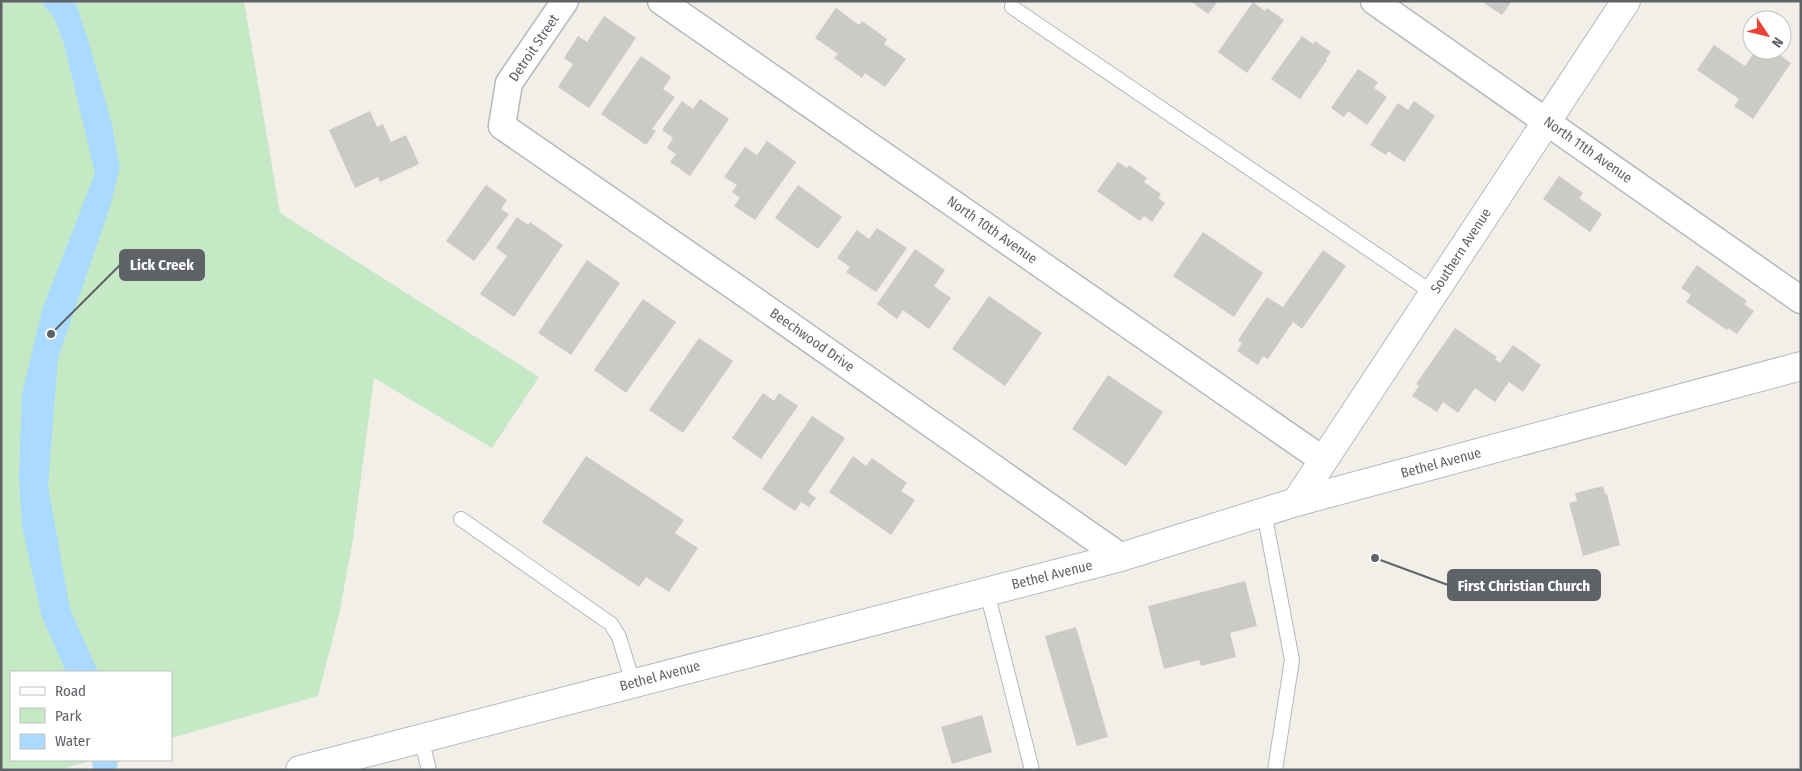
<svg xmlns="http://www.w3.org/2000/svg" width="1802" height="771" viewBox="0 0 1802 771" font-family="'Fira Sans Condensed',sans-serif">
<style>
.green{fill:#c5e8c5}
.water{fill:#aadaff}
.building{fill:#cccac5}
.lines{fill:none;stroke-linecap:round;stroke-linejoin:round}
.lane-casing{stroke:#b5b8bc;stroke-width:16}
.street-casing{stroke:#b5b8bc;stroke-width:29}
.secondary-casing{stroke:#b6babf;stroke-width:30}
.lane{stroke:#fff;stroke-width:14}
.street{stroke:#fff;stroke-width:26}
.secondary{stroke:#fff;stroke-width:28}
.labels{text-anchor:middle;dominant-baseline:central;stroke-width:4.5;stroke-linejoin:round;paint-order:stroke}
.street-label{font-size:14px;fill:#5f6368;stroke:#fff}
.leader{fill:none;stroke:#5f6368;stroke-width:2}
.callout-dot{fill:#5f6368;stroke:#fff;stroke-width:2}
.callout{fill:#5f6368;stroke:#5f6368;stroke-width:2}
.callout-label{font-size:15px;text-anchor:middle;font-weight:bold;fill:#fff}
</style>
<rect width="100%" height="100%" fill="#f1efe8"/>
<path class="green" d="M 1,1 L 244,1 L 280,213 L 539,377 L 492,448 L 374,378 L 353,539 L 340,610 L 318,696 L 171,738 L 171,672 L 11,672 L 11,760 L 94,760 L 58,770 L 1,770 Z"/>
<g class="water">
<path d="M 40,1 L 75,1 L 89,43 L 111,120 L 120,167 L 111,204 L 58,358 L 48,486 L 70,609 L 98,672 L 66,672 L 42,617 L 22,526 L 19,478 L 22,394 L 42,310 L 95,173 L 64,44 L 54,17 Z"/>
<path d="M 92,760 L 118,760 L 117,770 L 93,770 Z"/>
</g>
<g class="building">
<path d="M 1190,1 L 1218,1 L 1208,14 Z"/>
<path d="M 1486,1 L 1512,1 L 1502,15 L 1484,3 Z"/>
<path d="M 1253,2 L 1265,11 L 1267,8 L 1284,20 L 1247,73 L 1218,52 Z"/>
<path d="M 836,8 L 859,25 L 862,21 L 887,39 L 884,44 L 906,59 L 885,87 L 865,73 L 862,78 L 834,58 L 838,54 L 815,38 Z"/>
<path d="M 604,16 L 636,38 L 589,108 L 558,87 L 573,64 L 564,58 L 578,36 L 587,42 Z"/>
<path d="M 1302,36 L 1313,44 L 1315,41 L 1331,52 L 1326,59 L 1327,60 L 1300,99 L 1271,79 Z"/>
<path d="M 1714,45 L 1745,66 L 1756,50 L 1772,50 L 1791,63 L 1753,119 L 1734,106 L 1739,99 L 1697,70 Z"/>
<path d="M 641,56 L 671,77 L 663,89 L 675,97 L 652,129 L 656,131 L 646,145 L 601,114 Z"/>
<path d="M 1358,69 L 1378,82 L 1374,88 L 1387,97 L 1367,125 L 1348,111 L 1344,117 L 1331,108 Z"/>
<path d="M 700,99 L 729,119 L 690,176 L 670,162 L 676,154 L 667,148 L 673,138 L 662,130 L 682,101 L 693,109 Z"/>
<path d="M 1414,101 L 1435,116 L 1404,162 L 1388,151 L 1386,155 L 1370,145 L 1398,103 L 1408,110 Z"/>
<path d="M 370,111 L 377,127 L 383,124 L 391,142 L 406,135 L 419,164 L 380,182 L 378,177 L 355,188 L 329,130 Z"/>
<path d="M 767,141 L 796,162 L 755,220 L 734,206 L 740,198 L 732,192 L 737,185 L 724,177 L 745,147 L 757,155 Z"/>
<path d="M 1118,162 L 1127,168 L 1129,165 L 1147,178 L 1144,182 L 1161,194 L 1158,198 L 1165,203 L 1152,222 L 1144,216 L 1140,221 L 1097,191 Z"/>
<path d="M 1559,176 L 1583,193 L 1579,198 L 1602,214 L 1590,232 L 1543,199 Z"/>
<path d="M 486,185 L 507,200 L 501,209 L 509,214 L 474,261 L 446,241 Z"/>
<path d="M 798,185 L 842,217 L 818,249 L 775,218 Z"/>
<path d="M 517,217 L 528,225 L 530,222 L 563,245 L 514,317 L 480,294 L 507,256 L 496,248 Z"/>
<path d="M 877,228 L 907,248 L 876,292 L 846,272 L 850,267 L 837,258 L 857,230 L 869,239 Z"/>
<path d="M 1203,232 L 1263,273 L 1234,317 L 1173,276 Z"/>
<path d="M 915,249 L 945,270 L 934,286 L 951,298 L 929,329 L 903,310 L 897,319 L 877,304 Z"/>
<path d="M 1323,250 L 1346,266 L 1302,329 L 1293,322 L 1268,359 L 1263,356 L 1258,365 L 1237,351 L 1242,343 L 1238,340 L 1267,297 L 1283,307 Z"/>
<path d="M 587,260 L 620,283 L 571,355 L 538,333 Z"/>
<path d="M 1697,265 L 1747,301 L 1744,304 L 1754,311 L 1737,334 L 1728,328 L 1727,330 L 1686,302 L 1691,295 L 1681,288 Z"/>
<path d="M 989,296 L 1042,333 L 1005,386 L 952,349 Z"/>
<path d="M 643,299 L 676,322 L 626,393 L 594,370 Z"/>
<path d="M 1455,328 L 1497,357 L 1495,359 L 1500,363 L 1513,345 L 1541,365 L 1523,392 L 1509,382 L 1495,402 L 1475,388 L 1458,413 L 1443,402 L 1437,412 L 1412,396 L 1419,386 L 1416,384 Z"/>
<path d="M 699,338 L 733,361 L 683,433 L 649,410 Z"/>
<path d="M 1108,375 L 1163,412 L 1126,466 L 1072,429 Z"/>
<path d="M 763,393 L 774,401 L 779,393 L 798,406 L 761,459 L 732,438 Z"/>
<path d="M 812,416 L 845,438 L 808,492 L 816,498 L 809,507 L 801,502 L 795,511 L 762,489 Z"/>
<path d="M 586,456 L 684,520 L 675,533 L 698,548 L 669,592 L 646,577 L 639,587 L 542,522 Z"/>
<path d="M 853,456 L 866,466 L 872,458 L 907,483 L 901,491 L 915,500 L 891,535 L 829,492 Z"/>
<path d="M 1603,486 L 1605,494 L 1607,494 L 1620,545 L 1583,556 L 1569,503 L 1577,501 L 1575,493 Z"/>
<path d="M 1245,581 L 1257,626 L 1230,633 L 1236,657 L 1201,666 L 1199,660 L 1164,669 L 1148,606 Z"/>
<path d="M 1076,627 L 1108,737 L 1077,746 L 1045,636 Z"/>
<path d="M 982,715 L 992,752 L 952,764 L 941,727 Z"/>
</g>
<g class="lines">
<g class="lane-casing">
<g id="lane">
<path d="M 1012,7 L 1433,293"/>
<path d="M 1264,512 L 1292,660 L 1275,770"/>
<path d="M 461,519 L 611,624 L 619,637 L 633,683"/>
<path d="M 987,592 L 1032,770"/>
<path d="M 421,738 L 429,770"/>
</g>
</g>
<g class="street-casing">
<g id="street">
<path d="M 565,1 L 509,83 L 502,126 L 741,291 L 1121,557"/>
<path d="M 661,1 L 1323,460"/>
<path d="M 1374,1 L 1801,300"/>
</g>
</g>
<g class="secondary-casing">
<g id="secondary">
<path d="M 1296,502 L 1626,1"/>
<path d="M 300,770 L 1121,557 L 1296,502 L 1801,366"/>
</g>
</g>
<use href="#lane" class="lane"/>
<use href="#street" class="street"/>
<use href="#secondary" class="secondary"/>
</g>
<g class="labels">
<g class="street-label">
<text transform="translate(534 48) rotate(-56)">Detroit Street</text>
<text transform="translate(1588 150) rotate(35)">North 11th Avenue</text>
<text transform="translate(992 230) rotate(35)">North 10th Avenue</text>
<text transform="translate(1461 251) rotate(-57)">Southern Avenue</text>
<text transform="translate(812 340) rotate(35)">Beechwood Drive</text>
<text transform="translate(1441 463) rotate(-15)">Bethel Avenue</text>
<text transform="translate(1052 575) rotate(-14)">Bethel Avenue</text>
<text transform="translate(660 676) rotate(-15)">Bethel Avenue</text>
</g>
</g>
<path class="leader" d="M51 334L120 265M1375 558L1448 585"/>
<g class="callout-dot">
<circle cx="51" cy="334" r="5"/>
<circle cx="1375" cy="558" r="5"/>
</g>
<g class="callout">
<rect x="120" y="250" width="84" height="30" rx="5"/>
<rect x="1448" y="570" width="152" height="30" rx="5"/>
</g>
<g class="callout-label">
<text x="162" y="270">Lick Creek</text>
<text x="1524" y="591">First Christian Church</text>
</g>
<rect width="1802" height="771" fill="none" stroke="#5f6368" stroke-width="5"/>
<rect x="10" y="671" width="162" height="90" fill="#ffffff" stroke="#bfc1c3"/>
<rect x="20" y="687" width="25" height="8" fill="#ffffff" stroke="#bfc1c3"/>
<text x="55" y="696" font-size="15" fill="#5f6368">Road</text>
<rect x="20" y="708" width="25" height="15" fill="#c5e8c5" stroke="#bfc1c3"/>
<text x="55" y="721" font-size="15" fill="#5f6368">Park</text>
<rect x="20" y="734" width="25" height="15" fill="#aadaff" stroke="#bfc1c3"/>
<text x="55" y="746" font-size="15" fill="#5f6368">Water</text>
<g transform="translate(1767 35) rotate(125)"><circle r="24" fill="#ffffff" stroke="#bfc1c3"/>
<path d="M0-4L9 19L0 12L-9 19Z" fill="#ea4335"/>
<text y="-8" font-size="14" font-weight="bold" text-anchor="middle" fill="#5f6368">N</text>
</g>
</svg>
